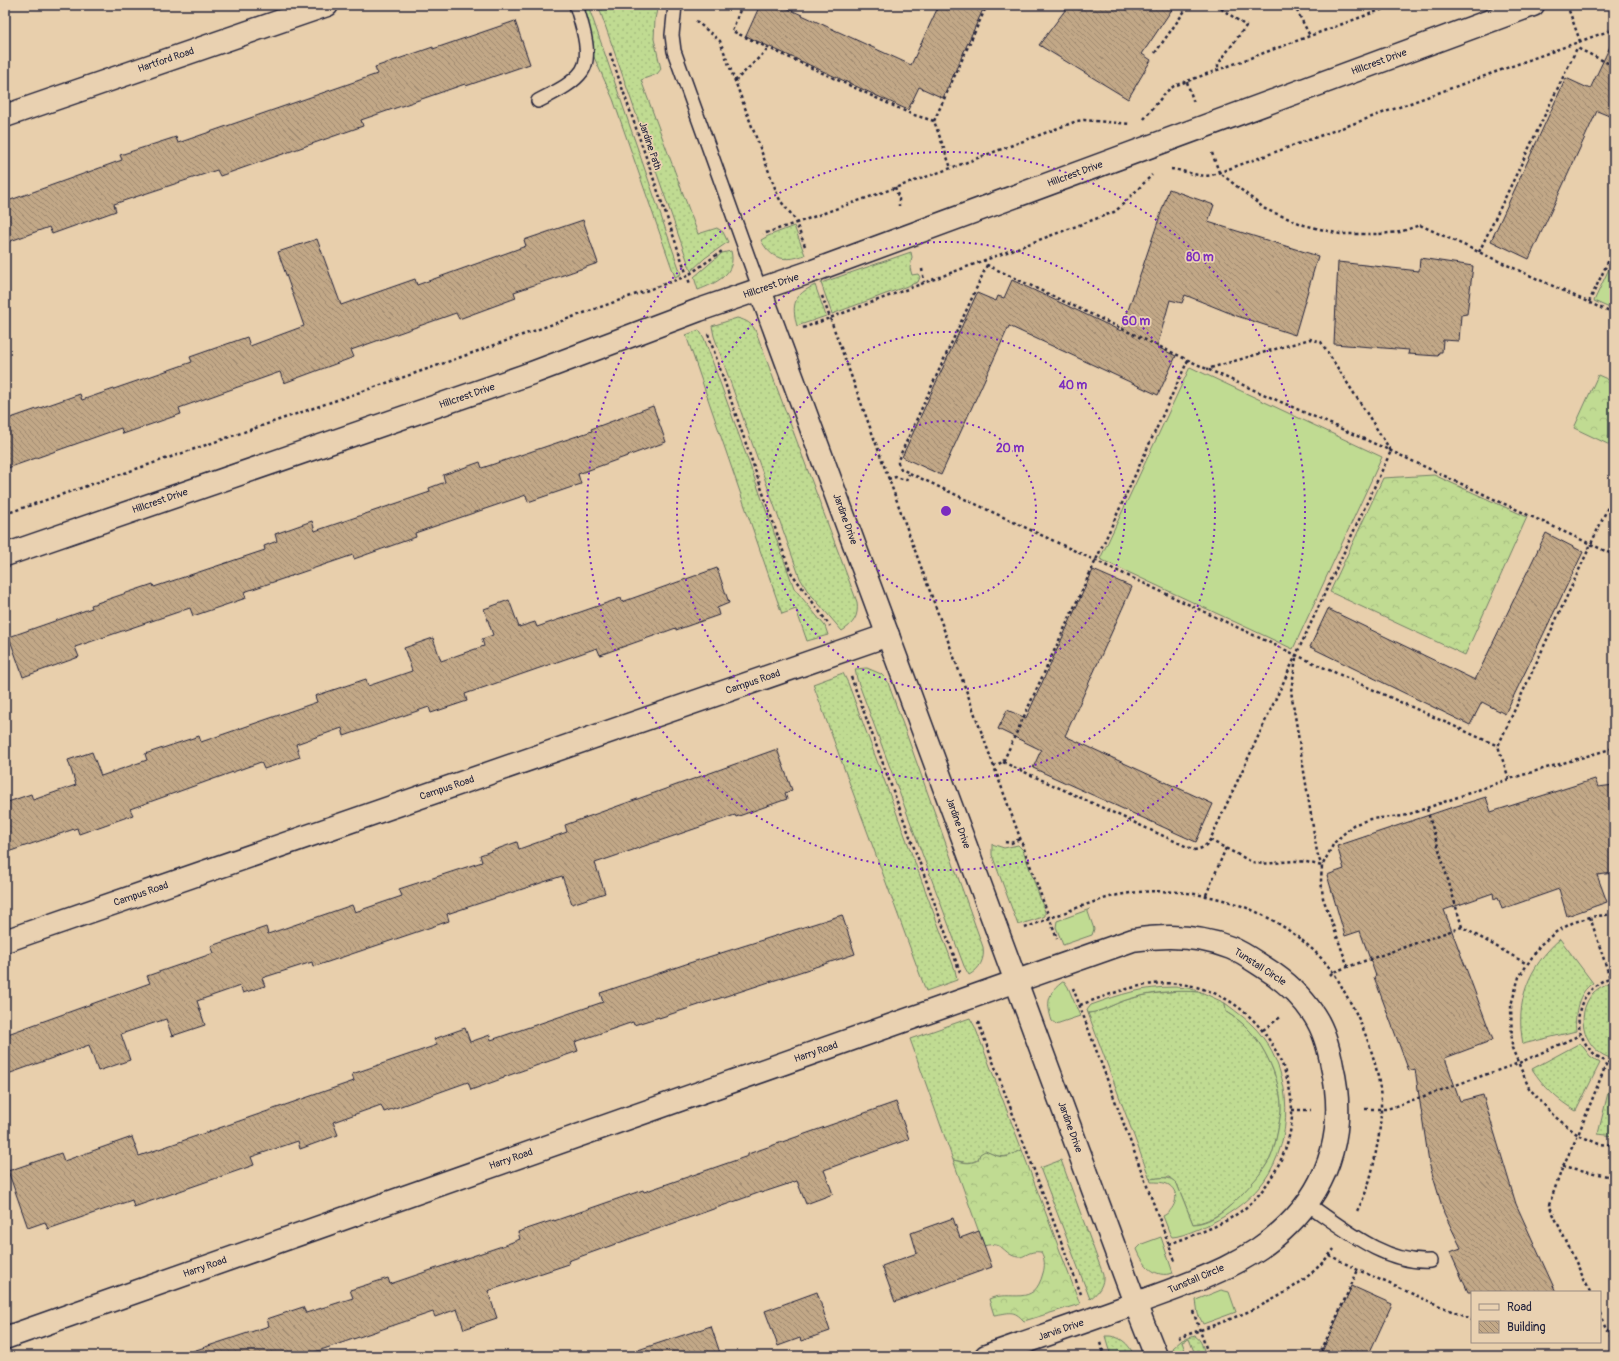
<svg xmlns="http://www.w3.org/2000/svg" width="1619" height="1361" viewBox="0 0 1619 1361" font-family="Pangolin,sans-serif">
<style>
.grass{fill:url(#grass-dots);stroke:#717e66}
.forest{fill:url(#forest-crowns);stroke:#717e66}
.garden{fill:#c0db92;stroke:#717e66}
.building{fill:url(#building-back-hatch);stroke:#22223b}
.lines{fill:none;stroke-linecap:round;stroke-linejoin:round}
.lane-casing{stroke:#22223b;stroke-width:16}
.street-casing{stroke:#22223b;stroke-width:25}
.path{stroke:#22223b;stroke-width:2.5;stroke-dasharray:3 3;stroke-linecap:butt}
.lane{stroke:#e9d1b1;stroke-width:13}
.street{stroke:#e9d1b1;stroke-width:22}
.ring{fill:none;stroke:#7b2cbf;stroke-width:2;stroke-dasharray:2 4}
.labels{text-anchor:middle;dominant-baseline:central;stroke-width:3.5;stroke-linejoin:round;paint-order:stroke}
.street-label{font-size:10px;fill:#22223b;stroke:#e9d1b1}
.centre{fill:#7b2cbf;stroke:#e9d1b1;stroke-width:2}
.ring-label{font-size:12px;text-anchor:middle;font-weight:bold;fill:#7b2cbf;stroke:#e9d1b1;stroke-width:3.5;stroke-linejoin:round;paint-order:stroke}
</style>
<defs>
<pattern id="grass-dots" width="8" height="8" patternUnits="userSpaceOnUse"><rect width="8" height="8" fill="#c0db92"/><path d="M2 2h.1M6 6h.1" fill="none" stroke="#a5bc7f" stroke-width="1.8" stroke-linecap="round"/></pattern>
<pattern id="forest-crowns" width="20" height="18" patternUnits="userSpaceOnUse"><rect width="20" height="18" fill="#c0db92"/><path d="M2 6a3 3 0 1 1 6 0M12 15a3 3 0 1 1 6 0" fill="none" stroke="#a5bc7f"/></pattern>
<pattern id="building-back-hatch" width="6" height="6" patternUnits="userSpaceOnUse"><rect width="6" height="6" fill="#c2a887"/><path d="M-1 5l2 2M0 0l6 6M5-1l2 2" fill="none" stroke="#9d8870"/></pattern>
</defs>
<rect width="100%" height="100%" fill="#e8cfac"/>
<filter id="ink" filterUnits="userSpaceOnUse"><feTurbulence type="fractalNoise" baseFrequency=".025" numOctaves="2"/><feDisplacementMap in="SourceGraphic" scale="8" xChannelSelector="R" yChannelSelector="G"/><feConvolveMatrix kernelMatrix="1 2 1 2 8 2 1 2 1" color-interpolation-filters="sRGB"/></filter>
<g filter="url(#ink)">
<g class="grass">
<path d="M 581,5 L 588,5 L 681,274 L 675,277 L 613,99 L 593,55 L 593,44 Z"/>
<path d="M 598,5 L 658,5 L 655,19 L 654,39 L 661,69 L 657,74 L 641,80 L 698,234 L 717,228 L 723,232 L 728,242 L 705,258 L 691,271 Z"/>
<path d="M 794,226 L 805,255 C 785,262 771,260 761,240 L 768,236 Z"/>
<path d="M 731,251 C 737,274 716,283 698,290 L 694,277 L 722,253 Z"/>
<path d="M 911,252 L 912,257 L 910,268 L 912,275 L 918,274 L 920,277 L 918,282 L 832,314 L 821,283 Z"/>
<path d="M 815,285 L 826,316 L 797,326 C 791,304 794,295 815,285 Z"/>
<path d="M 737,318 C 746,320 753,324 756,332 L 857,602 C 859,617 853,624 842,631 L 807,590 L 800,578 L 714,336 L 712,326 Z"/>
<path d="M 699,330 L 704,338 L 794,588 L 825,626 L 828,635 L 807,641 L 796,609 L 782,614 L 686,335 Z"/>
<path d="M 867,668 L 881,674 L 887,680 L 983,947 C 985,959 980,969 969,975 L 964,966 L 857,679 L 855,669 Z"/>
<path d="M 843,673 L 848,683 L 955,970 L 957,980 L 926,991 L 813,684 Z"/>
<path d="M 992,844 L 1004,848 L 1018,845 L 1023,850 L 1045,912 L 1045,916 L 1043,917 L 1018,925 L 992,855 Z"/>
<path d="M 1560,939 L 1593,983 C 1578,992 1574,1014 1576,1031 L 1523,1044 C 1515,1002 1528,967 1560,939 Z"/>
<path d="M 1614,981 L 1614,1059 C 1585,1053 1573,1016 1593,993 C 1599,987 1606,984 1614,981 Z"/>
<path d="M 1183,991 L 1201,992 L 1225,1003 L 1226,1012 C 1232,1016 1238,1019 1243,1024 C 1264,1042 1283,1084 1281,1112 C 1280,1118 1279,1124 1278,1130 C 1276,1139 1274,1151 1270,1159 C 1263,1171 1255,1181 1246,1191 C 1231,1206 1215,1221 1193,1224 L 1177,1184 L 1169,1177 L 1150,1179 L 1088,1013 C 1102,1012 1113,1004 1126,1000 C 1145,994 1163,992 1183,991 Z"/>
<path d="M 970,1018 L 975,1027 L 1022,1150 C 1016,1151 1012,1156 1007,1156 C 1000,1158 992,1154 985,1151 C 973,1166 970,1163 953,1160 L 910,1039 Z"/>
<path d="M 1580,1043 L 1590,1056 L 1600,1063 L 1576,1111 C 1557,1100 1544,1087 1532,1069 Z"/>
<path d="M 1614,1068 L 1614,1136 L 1598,1134 Z"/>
<path d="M 1061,1160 L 1103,1274 C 1104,1285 1099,1292 1090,1299 L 1040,1168 Z"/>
<path d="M 1105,1336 C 1119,1335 1129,1343 1134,1356 L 1111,1356 Z"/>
<path d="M 1195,1336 C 1202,1340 1203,1349 1206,1356 L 1191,1356 L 1195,1354 L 1189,1339 L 1182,1342 L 1187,1356 L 1176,1356 L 1173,1348 L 1182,1340 Z"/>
</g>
<g class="forest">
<path d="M 1598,375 L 1614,382 L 1614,447 L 1574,428 Z"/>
<path d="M 1434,475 L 1527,517 L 1465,655 L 1330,592 L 1383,478 Z"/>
<path d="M 1022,1150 L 1080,1304 L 1024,1321 C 1013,1309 1010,1313 994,1315 L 989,1299 C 1011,1289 1034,1309 1043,1273 C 1045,1267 1045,1258 1041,1252 C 1028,1250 1025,1258 1018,1257 C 1003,1255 1004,1240 984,1246 L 953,1160 C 963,1162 969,1165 978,1160 L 980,1154 L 985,1151 C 993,1154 1001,1159 1009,1156 C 1014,1154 1017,1151 1022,1150 Z"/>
</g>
<g class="garden">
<path d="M 1614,258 L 1614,310 L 1594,301 Z"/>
<path d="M 1190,367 L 1382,457 L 1293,649 L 1100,559 Z"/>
<path d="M 1090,909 L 1088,910 L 1088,912 L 1094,929 L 1092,935 L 1063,945 L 1056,927 L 1057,921 Z"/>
<path d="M 1064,981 L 1068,987 L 1080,1016 L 1056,1024 L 1052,1021 C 1046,1003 1047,993 1064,981 Z"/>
<path d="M 1175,987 L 1188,988 L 1201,992 C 1175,990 1151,992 1126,1000 C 1113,1004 1102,1012 1088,1013 L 1087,1010 L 1091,1005 C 1122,994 1142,987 1175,987 Z"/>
<path d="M 1225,1003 C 1238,1013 1251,1022 1261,1035 C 1293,1076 1294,1139 1264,1181 C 1254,1195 1238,1208 1223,1217 C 1213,1223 1183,1237 1172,1237 L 1170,1234 L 1163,1216 C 1174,1211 1182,1194 1169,1185 C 1164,1182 1157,1182 1151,1182 L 1150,1179 C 1160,1178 1170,1175 1177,1184 L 1193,1224 C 1213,1223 1230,1207 1243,1193 C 1253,1182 1263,1172 1270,1159 C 1274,1151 1276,1139 1278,1130 C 1279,1124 1280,1118 1281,1112 C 1283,1084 1264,1042 1243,1024 C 1238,1019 1231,1016 1226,1011 Z"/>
<path d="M 1161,1237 L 1173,1273 C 1155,1279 1143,1265 1137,1249 L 1142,1244 Z"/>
<path d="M 1221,1290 L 1229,1292 L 1236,1312 L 1203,1324 L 1198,1314 L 1196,1300 Z"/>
</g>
<g class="building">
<path d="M 760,5 L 780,5 L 911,65 L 939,5 L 985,5 L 943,98 L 919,87 L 908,110 L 746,36 Z"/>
<path d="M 1069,5 L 1175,5 L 1142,54 L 1151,60 L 1128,99 L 1039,45 Z"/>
<path d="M 515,21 L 530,64 L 466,86 L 465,84 L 361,120 L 363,126 L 220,176 L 217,170 L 114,204 L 116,211 L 52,234 L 49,227 L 5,243 L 5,202 L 122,160 L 120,155 L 176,137 L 178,143 L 377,74 L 375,67 L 433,47 L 433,49 Z"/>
<path d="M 1614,38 L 1614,118 L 1597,111 L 1529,259 L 1491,241 L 1566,78 L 1590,89 Z"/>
<path d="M 1169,189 L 1214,205 L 1208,222 L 1318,256 L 1295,335 L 1237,316 L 1185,295 L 1182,303 L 1170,300 L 1157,347 L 1176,356 L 1158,395 L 1009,326 L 941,475 L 902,457 L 977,293 L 996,301 L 998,296 L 1004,298 L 1012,280 L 1121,331 Z"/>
<path d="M 583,220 L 598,263 L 514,292 L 516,298 L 459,319 L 456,313 L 351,350 L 354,357 L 284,383 L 280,372 L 179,408 L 181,414 L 123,434 L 121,428 L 5,469 L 5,420 L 80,394 L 82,400 L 192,362 L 190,357 L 247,337 L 250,346 L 304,326 L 278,252 L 317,239 L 341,305 L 415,279 L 417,285 L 526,246 L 524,240 Z"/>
<path d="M 1420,258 L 1473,266 L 1467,314 L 1461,315 L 1459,341 L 1443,340 L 1442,352 L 1439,352 L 1438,356 L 1408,354 L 1409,350 L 1334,344 L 1338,262 L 1419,271 Z"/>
<path d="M 653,406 L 666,442 L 578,474 L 581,484 L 528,502 L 526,495 L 415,533 L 416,537 L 354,559 L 353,555 L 244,592 L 246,598 L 193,616 L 190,608 L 75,647 L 79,657 L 23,677 L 9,637 L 92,608 L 91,605 L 153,584 L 154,587 L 265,550 L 264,546 L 277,541 L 275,534 L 312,521 L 315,531 L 430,492 L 429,488 L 445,482 L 443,475 L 480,462 L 482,468 L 592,431 L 591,429 Z"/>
<path d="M 1546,533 L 1583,552 L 1505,714 L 1482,702 L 1470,725 L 1310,647 L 1328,609 L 1475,680 Z"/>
<path d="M 717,568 L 729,603 L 717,608 L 719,615 L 676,630 L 676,628 L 600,655 L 597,648 L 465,694 L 467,701 L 431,713 L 429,707 L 344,736 L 342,728 L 296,744 L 300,757 L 264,769 L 261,762 L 130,809 L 133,815 L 79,834 L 77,828 L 5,853 L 5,803 L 31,794 L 33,800 L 76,785 L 68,760 L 92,752 L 101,776 L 147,760 L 145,754 L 199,736 L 201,742 L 317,702 L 315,696 L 366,679 L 368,686 L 412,671 L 404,648 L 433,638 L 441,661 L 484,646 L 482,639 L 493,635 L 484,609 L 509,600 L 519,627 L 535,622 L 537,627 L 621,598 L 622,602 Z"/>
<path d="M 1093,570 L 1132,587 L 1065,736 L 1213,804 L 1196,842 L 1033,768 L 1041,750 L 998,729 L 1007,710 L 1026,718 Z"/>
<path d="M 777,749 L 792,790 L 785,793 L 787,799 L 736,817 L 735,815 L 595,863 L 605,893 L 572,904 L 562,876 L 447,914 L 449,921 L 399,938 L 313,967 L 312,962 L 262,978 L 265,986 L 243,993 L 240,986 L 197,1001 L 205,1025 L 172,1036 L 166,1019 L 121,1034 L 130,1060 L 98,1071 L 89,1045 L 5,1075 L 5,1035 L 150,983 L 147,976 L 214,953 L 211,946 L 266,927 L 268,934 L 352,905 L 355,912 L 402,896 L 399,889 L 482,862 L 480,855 L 517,842 L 519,849 L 567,832 L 565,825 Z"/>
<path d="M 1595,779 L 1598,787 L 1614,785 L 1614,873 L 1597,875 L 1607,902 L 1567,916 L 1559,889 L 1502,909 L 1498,897 L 1494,899 L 1493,893 L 1444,910 L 1493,1040 L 1445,1058 L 1460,1101 L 1483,1095 L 1516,1204 L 1556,1292 L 1468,1292 L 1450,1252 L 1461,1248 L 1444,1213 L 1429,1163 L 1415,1069 L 1409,1071 L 1374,977 L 1376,976 L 1360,931 L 1345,936 L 1327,875 L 1344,869 L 1337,846 L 1450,808 L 1486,797 L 1491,812 Z"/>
<path d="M 842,915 L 855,954 L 659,1018 L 659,1017 L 634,1025 L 633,1022 L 575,1042 L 578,1051 L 504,1077 L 504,1078 L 471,1090 L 468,1082 L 384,1112 L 381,1105 L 333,1122 L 338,1135 L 300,1149 L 298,1141 L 251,1157 L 254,1165 L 134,1207 L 132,1200 L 48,1229 L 45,1222 L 28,1228 L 8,1171 L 61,1153 L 64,1161 L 132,1137 L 139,1156 L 354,1081 L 352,1074 L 437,1045 L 434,1039 L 465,1028 L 470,1042 L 490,1035 L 491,1040 L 603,1002 L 600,993 L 686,964 Z"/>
<path d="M 896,1102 L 909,1139 L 824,1170 L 833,1194 L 806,1204 L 797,1181 L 761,1193 L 761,1192 L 568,1261 L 569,1264 L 488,1291 L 497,1318 L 464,1329 L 457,1309 L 435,1317 L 433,1312 L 303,1356 L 194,1356 L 193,1351 L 269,1326 L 267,1319 L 303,1307 L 306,1313 L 353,1298 L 350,1290 L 388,1278 L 390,1284 L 505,1245 L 520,1239 L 518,1232 L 554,1220 L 554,1221 L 643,1190 L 644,1192 L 748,1156 L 748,1154 Z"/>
<path d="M 953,1218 L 960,1238 L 979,1231 L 992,1267 L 895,1302 L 882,1266 L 917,1253 L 911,1233 Z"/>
<path d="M 1352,1286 L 1392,1304 L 1368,1356 L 1320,1356 Z"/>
<path d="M 817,1292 L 830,1331 L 801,1341 L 800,1338 L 778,1346 L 765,1311 Z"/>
<path d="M 711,1326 L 721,1356 L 635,1356 L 635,1351 Z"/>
</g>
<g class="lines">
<g class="lane-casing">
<g id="lane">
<path d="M 675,5 L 672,35 L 674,51 L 760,290"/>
<path d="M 538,101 C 553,93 572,85 582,71 C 593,55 581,22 576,5"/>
<path d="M 1306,1203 C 1342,1227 1384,1264 1430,1261"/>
</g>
</g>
<g class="street-casing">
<g id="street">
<path d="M 5,116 L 327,5"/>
<path d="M 760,290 L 1135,1303 L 1156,1356"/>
<path d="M 5,555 L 532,373 L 699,310 L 813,271 L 1533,5"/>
<path d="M 5,941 L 888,635"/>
<path d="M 5,1338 L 1133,940 C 1165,935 1201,936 1231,948 C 1243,953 1254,961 1265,968 C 1284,980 1301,995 1314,1015 C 1324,1030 1329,1049 1332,1066 C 1346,1125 1332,1182 1288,1225 C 1248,1265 1191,1283 1139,1302 C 1088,1321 1037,1338 986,1356"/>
</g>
</g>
<g class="path">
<path d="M 742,5 L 732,31 L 911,114 L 934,121 L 951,168"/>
<path d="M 1216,5 L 1246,26 L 1218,64 L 1218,71"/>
<path d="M 1294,5 L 1310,36"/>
<path d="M 1567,5 L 1580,41"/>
<path d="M 696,21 L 720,41 L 778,196 C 783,207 792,212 796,223 L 763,234"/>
<path d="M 610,53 L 690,284"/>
<path d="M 1155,53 L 1189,5"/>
<path d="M 735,81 L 769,48"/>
<path d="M 1187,82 L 1194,103"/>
<path d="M 1144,119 L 1166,92 L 1174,86 L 1394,5"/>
<path d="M 934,121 L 987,5"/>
<path d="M 1212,153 L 1219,172 L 1265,209 L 1304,225 L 1340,234 L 1379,234 L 1400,232 L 1420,225 L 1614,314"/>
<path d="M 1171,169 C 1184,170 1198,178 1212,175 L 1614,29"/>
<path d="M 895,187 L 899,199 L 899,206"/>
<path d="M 805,246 L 796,223 L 951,168 L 1077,121 L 1084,120 L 1130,124"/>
<path d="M 1479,252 L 1577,48 L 1614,66"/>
<path d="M 984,259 L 987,265 L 1207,369 L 1391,451 L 1614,555"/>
<path d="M 987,265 L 898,460 L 898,463 L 901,469 L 1296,655 L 1498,746"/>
<path d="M 922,269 L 924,282"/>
<path d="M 822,296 L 1057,939"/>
<path d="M 1589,302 L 1614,249"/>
<path d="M 803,328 L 1114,212 L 1119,208 L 1152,175"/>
<path d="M 708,334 L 790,571 L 830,626"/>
<path d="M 888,479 L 896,477 L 906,480 L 909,474"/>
<path d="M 5,514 L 436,366 L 687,276 L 722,251"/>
<path d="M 1296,658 L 1291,691 L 1317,852 L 1319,859 L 1322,865"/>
<path d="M 851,677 L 960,972"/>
<path d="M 1003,762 L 1194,850 C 1202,849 1206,846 1210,840 L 1391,451 L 1321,342 L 1310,339 L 1207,369"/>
<path d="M 993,766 L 1003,762 L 1188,360"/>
<path d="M 1509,779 L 1498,746 L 1614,494"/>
<path d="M 1427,809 L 1462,927"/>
<path d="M 1210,840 L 1252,862 C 1268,866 1281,861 1297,861 C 1305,861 1314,864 1322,866"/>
<path d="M 1005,842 L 1011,843 L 1020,839"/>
<path d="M 1206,895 L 1226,848"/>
<path d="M 1614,914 L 1590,917 L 1572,923 L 1556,932 L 1540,945 L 1519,977 L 1511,1005 L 1512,1048 L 1529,1088 L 1554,1116 L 1578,1135 L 1599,1144 L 1614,1145"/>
<path d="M 1590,917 L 1610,978"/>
<path d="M 1025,928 C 1053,917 1082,905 1110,897 C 1140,889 1176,890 1206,896 C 1255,905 1302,932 1333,972 C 1338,979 1342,987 1346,995 C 1365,1026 1382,1073 1381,1109 C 1381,1125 1378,1141 1375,1157 C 1372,1175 1366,1195 1357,1211"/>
<path d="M 1348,967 L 1323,898 L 1321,880 L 1322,866 L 1334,843 L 1353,825 L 1370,819 L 1404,816 L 1509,779 L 1614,748"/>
<path d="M 1330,975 L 1333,972 L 1462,927 L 1527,964"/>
<path d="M 1614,977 C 1606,978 1598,983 1592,989 C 1566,1013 1580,1056 1614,1064"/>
<path d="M 1073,988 L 1175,1261"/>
<path d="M 1080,1005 C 1113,993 1145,980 1180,984 C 1243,991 1289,1047 1292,1109 C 1293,1139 1279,1170 1260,1193 C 1238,1221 1202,1232 1169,1244"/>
<path d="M 978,1022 L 1081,1294"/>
<path d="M 1263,1030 L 1282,1016"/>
<path d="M 1365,1109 L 1387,1109 L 1519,1063 L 1580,1035"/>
<path d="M 1292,1110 L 1311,1110"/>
<path d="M 1563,1166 L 1607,1176 L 1614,1176"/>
<path d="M 1329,1255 L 1358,1270 L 1472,1320"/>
<path d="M 1590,1292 L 1549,1205 L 1563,1166 L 1578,1135 L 1607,1062"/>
<path d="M 1193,1311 L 1209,1356"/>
<path d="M 1600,1313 L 1614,1343"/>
<path d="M 1178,1338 C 1234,1318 1296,1299 1334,1249"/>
<path d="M 1100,1343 L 1105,1356"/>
<path d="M 1319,1356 L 1358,1270"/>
</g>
<use href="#lane" class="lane"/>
<use href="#street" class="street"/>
</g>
</g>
<g class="ring">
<circle cx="946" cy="511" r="90"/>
<circle cx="946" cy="511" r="179"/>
<circle cx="946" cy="511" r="269"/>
<circle cx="946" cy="511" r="359"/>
</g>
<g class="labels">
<g class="street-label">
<text transform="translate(166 60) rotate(-19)">Hartford Road</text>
<text transform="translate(1379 62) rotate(-20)">Hillcrest Drive</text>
<text transform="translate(650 146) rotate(71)">Jardine Path</text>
<text transform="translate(1075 174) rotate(-20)">Hillcrest Drive</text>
<text transform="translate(771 286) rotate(-19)">Hillcrest Drive</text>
<text transform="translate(467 396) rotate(-19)">Hillcrest Drive</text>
<text transform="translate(160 501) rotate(-19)">Hillcrest Drive</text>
<text transform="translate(845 519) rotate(70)">Jardine Drive</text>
<text transform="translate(753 682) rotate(-19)">Campus Road</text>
<text transform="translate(447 788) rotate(-19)">Campus Road</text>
<text transform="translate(958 823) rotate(70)">Jardine Drive</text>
<text transform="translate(141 894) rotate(-19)">Campus Road</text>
<text transform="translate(1260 967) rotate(33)">Tunstall Circle</text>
<text transform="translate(816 1052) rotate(-19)">Harry Road</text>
<text transform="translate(1070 1127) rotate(70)">Jardine Drive</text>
<text transform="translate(511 1159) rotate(-19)">Harry Road</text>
<text transform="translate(205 1267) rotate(-19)">Harry Road</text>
<text transform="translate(1196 1279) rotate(-23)">Tunstall Circle</text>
<text transform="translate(1061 1330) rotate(-19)">Jarvis Drive</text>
</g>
</g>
<circle cx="946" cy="511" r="6" class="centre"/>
<g class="ring-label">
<text x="1200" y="261">80 m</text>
<text x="1136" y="325">60 m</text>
<text x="1073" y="389">40 m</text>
<text x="1010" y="452">20 m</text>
</g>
<rect width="1619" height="1361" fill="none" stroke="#e9d1b1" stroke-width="20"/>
<rect x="10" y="10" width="1599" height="1341" fill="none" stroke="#22223b" stroke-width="1.5" filter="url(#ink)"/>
<rect x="1471" y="1291" width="130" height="52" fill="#e9d1b1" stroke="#998b82"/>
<rect x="1479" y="1304" width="20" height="6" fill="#e9d1b1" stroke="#998b82"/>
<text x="1507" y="1311" font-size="12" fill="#22223b">Road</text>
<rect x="1479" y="1321" width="20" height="12" fill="url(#building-back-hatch)" stroke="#998b82"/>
<text x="1507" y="1331" font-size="12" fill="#22223b">Building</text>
</svg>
